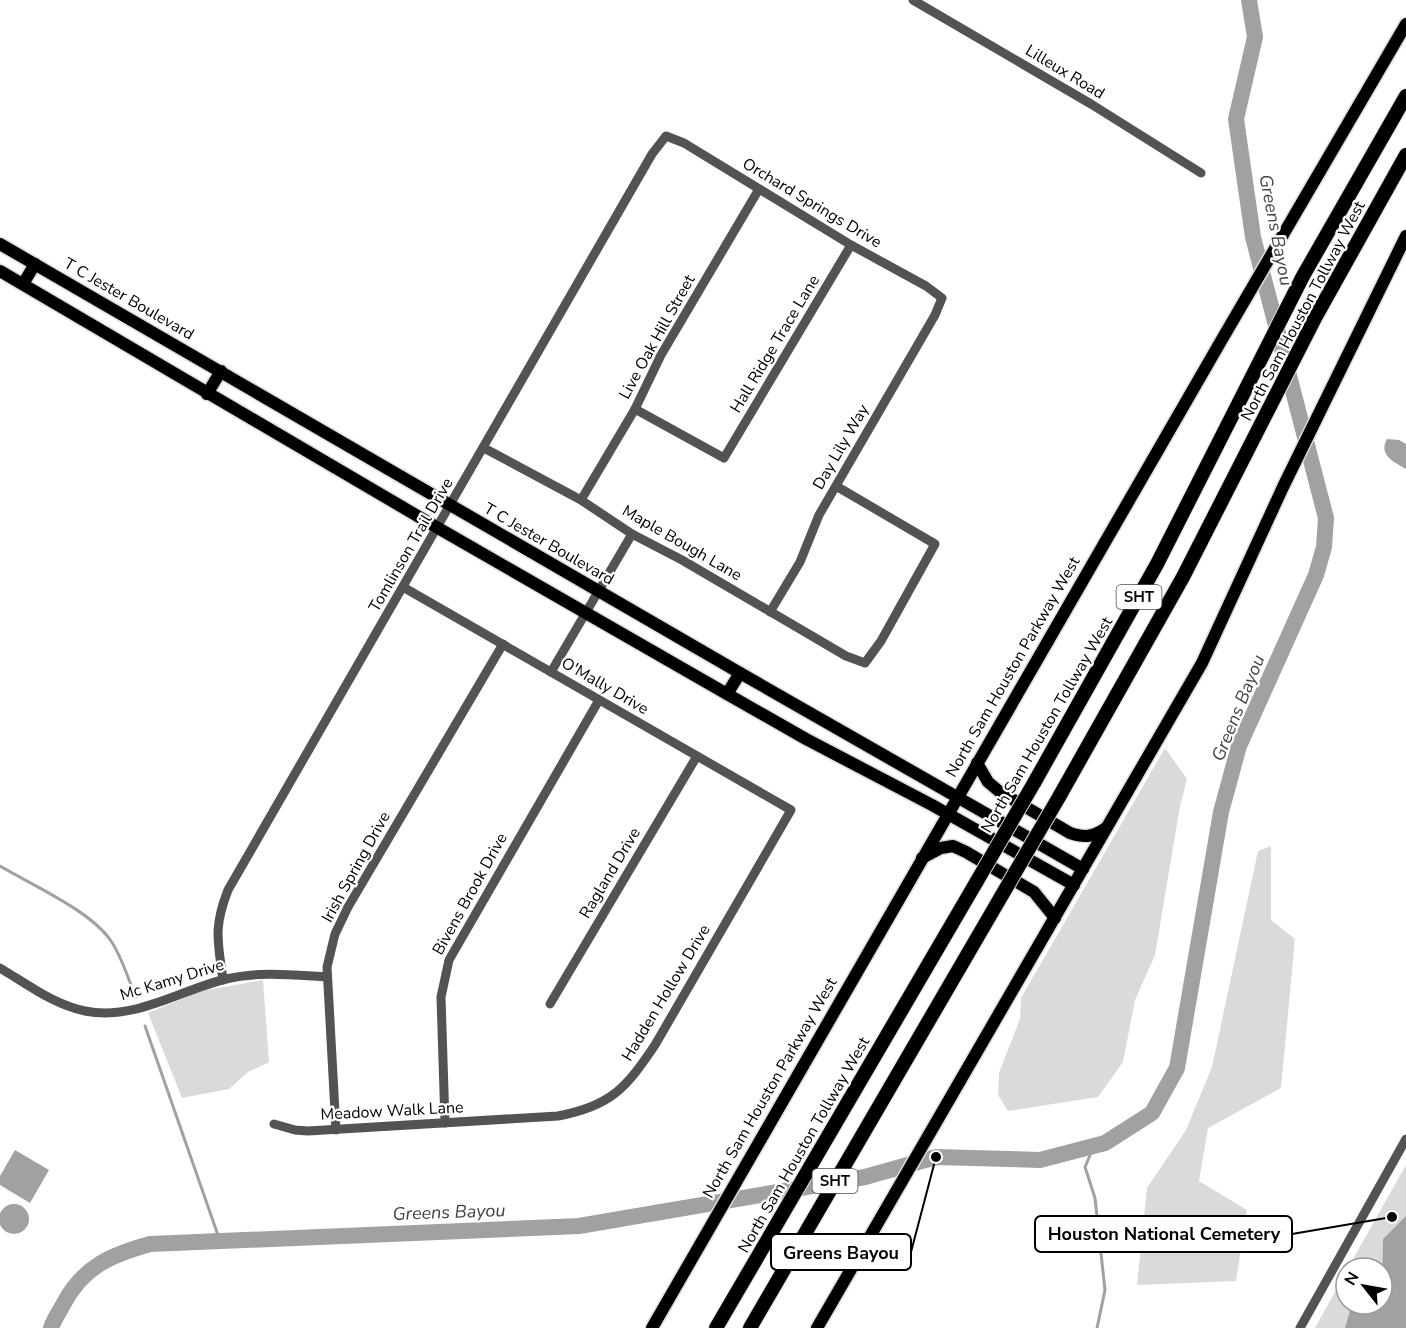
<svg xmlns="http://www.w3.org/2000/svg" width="1406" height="1328" viewBox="0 0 1406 1328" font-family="'Nunito Sans',sans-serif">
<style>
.green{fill:#dadada}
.water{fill:#a1a1a1}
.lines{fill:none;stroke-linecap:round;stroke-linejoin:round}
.stream{stroke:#a1a1a1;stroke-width:3}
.river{stroke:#a1a1a1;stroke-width:16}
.major-casing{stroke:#dbdbdb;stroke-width:15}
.highway-casing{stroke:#dbdbdb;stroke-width:16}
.minor{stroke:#535353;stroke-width:9}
.major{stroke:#000;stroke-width:12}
.highway{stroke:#000;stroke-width:14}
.highway-bridge-casing{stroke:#dbdbdb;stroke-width:16;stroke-linecap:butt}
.highway-bridge{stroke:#000;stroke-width:14}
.labels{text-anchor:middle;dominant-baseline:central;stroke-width:4.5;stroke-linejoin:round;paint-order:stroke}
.shield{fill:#fff;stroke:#4c4c4c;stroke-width:1.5}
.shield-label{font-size:15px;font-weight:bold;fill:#000}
.street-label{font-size:16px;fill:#000;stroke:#fff}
.water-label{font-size:18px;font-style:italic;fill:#424242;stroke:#fff}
.leader{fill:none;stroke:#000;stroke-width:2}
.callout-dot{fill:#000;stroke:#fff;stroke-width:2}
.callout{fill:#fff;stroke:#000;stroke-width:2}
.callout-label{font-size:18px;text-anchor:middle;font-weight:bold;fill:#000}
</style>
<rect width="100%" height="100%" fill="#fff"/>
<g class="green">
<path d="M 1165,748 L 1187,779 L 1180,806 L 1155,955 L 1135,1000 L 1123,1062 L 1098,1097 L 1008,1111 L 998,1095 L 999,1073 L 1020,1019 L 1021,998 Z"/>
<path d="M 1271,846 L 1271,920 L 1295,939 L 1281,1088 L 1208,1128 L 1199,1181 L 1247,1210 L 1236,1281 L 1137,1285 L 1147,1188 L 1186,1130 L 1212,1067 L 1258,851 Z"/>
<path d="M 263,980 L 269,1062 L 248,1072 L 229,1089 L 182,1098 L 148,1013 L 201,991 Z"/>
<path d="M 1406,1165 L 1406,1328 L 1315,1328 L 1346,1272 L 1346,1304 L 1382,1304 L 1382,1268 L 1348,1268 Z"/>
</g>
<g class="water">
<path d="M 1387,439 L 1399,440 L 1406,444 L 1406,469 C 1394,462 1378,455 1387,439 Z"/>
<path d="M 15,1150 L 49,1170 L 30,1203 L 0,1185 L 0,1176 Z"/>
<circle cx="14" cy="1219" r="15"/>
<path d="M 1406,1216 L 1406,1328 L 1345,1328 L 1352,1304 L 1382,1304 L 1383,1239 Z"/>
</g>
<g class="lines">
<g class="stream">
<path d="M 0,866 C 32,885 91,911 111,941 C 122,957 128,979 136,997"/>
<path d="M 145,1026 L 220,1241"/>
<path d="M 1094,1146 L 1085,1167 L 1095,1198 L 1105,1290 L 1097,1328"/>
</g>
<path class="river" d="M 51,1328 C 54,1319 60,1311 64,1303 C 84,1266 111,1255 150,1244 L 579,1226 L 865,1177 L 936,1157 L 1040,1160 L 1105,1143 L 1152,1113 L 1177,1068 L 1221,812 L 1239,746 L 1316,575 L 1324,547 L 1326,518 L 1253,237 L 1236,119 L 1255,37 L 1249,0"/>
<g class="major-casing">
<g id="major">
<path d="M 0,244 L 740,673 L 1083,869"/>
<path d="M 0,271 L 438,528 L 727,694 L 806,739 L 932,805 L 1074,885"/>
<path d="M 23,284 L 35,264"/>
<path d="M 207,394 L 221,371"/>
<path d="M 727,694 L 740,673"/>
<path d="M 977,763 L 988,782 L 1000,792 L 1070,833 C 1085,838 1093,837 1106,828"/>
<path d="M 922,858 L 941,848 L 953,846 L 966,852 L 1034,892 L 1055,918"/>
<path d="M 652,1328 L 1221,341 L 1406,24"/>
<path d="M 817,1328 L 1202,663 L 1283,487 L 1406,236"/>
</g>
</g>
<g class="highway-casing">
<g id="highway">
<path d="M 1034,783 L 1157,564 L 1303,276 L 1406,96"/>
<path d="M 1059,797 L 1183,577 L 1315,318 L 1406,155"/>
<path d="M 716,1328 L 977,881"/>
<path d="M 750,1328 L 1002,895"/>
</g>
</g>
<g class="minor">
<path d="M 913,0 L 1091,104 L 1201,173"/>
<path d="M 635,409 L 724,458 L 851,245"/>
<path d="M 484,448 L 581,500 L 632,534 L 682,560 L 846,656 L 865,663 L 881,641 L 935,544 L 836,486"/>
<path d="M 581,500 L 635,409 L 661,355 L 759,189"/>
<path d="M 551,672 L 632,534"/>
<path d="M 0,968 C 27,984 54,1005 85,1011 C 135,1021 180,990 226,979 C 259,971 293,975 327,977"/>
<path d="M 223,980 C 218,942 213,928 228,890 L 652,154 L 666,136 L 684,143 L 851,245 L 926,286 L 942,298 L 935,315 L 819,515 L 800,562 L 770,612"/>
<path d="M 550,1004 L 697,756"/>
<path d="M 445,1123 L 441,997 L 449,960 L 599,700"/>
<path d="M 274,1124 L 295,1130 L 308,1131 L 558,1116 C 611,1106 626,1088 655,1045 L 791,810 L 403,587"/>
<path d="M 336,1130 L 327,967 L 335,934 L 348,907 L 503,644"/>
<path d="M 1300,1328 L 1406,1139"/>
</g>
<use href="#major" class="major"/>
<use href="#highway" class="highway"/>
<g class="highway-bridge-casing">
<g id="highway-bridge">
<path d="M 977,881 L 1034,783"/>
<path d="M 1002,895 L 1059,797"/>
</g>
</g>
<use href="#highway-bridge" class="highway-bridge"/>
</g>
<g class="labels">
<g class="shield">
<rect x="1116.5" y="585" width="45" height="24" rx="4.5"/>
<rect x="812.5" y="1169" width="45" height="24" rx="4.5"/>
</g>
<g class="shield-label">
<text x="1139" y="597">SHT</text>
<text x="835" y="1181">SHT</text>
</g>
<g class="street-label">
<text transform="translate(1065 72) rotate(31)">Lilleux Road</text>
<text transform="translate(812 203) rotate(31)">Orchard Springs Drive</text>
<text transform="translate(129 299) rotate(30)">T C Jester Boulevard</text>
<text transform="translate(1303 311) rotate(-62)">North Sam Houston Tollway West</text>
<text transform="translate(657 337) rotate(-61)">Live Oak Hill Street</text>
<text transform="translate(775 344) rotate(-59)">Hall Ridge Trace Lane</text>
<text transform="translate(841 447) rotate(-60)">Day Lily Way</text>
<text transform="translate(682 543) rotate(30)">Maple Bough Lane</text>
<text transform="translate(549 544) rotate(30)">T C Jester Boulevard</text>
<text transform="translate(411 545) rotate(-60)">Tomlinson Trail Drive</text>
<text transform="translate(1013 667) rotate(-60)">North Sam Houston Parkway West</text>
<text transform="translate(605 686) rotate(30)">O'Mally Drive</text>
<text transform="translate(1047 725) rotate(-60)">North Sam Houston Tollway West</text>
<text transform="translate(356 867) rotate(-61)">Irish Spring Drive</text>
<text transform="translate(610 873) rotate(-59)">Ragland Drive</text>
<text transform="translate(470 894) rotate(-61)">Bivens Brook Drive</text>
<text transform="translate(172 980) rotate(-17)">Mc Kamy Drive</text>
<text transform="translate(666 993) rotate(-59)">Hadden Hollow Drive</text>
<text transform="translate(770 1088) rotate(-60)">North Sam Houston Parkway West</text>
<text transform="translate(392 1111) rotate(-3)">Meadow Walk Lane</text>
<text transform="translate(804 1145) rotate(-60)">North Sam Houston Tollway West</text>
</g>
<g class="water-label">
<text transform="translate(1276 230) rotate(79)">Greens Bayou</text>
<text transform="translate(1238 708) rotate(-68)">Greens Bayou</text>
<text transform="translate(449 1212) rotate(-2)">Greens Bayou</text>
</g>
</g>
<path class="leader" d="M1392 1217L1292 1234M936 1157L911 1252"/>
<g class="callout-dot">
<circle cx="1392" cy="1217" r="6"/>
<circle cx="936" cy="1157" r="6"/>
</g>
<g class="callout">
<rect x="1035" y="1216" width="257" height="36" rx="6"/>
<rect x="771" y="1234" width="140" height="36" rx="6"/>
</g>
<g class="callout-label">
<text x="1164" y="1240">Houston National Cemetery</text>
<text x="841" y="1259">Greens Bayou</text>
</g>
<g transform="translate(1364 1286) rotate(301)"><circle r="28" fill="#ffffff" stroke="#999999" stroke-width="1.5"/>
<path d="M0-4.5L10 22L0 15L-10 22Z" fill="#000000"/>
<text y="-9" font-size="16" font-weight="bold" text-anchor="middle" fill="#000000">N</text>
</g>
</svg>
